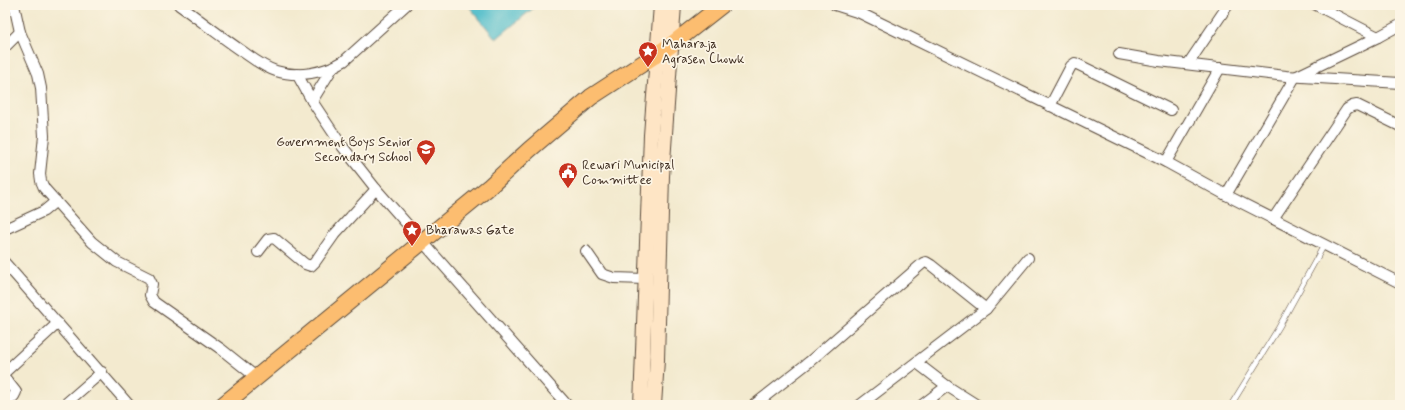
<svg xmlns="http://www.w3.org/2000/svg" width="1405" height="410" viewBox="0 0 1405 410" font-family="Mynerve,sans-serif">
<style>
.water{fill:#51becb;stroke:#467474}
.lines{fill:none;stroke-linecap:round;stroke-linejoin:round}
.lane-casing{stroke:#574739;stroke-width:6}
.street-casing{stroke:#574739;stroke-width:12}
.secondary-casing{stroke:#574739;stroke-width:16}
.primary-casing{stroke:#574739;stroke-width:18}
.lane{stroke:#fff;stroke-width:5}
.street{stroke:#fff;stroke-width:10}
.secondary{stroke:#fee5c5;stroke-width:14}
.primary{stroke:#fcbd6f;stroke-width:16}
.labels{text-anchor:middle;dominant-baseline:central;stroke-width:3.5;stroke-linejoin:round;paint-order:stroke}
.poi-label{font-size:13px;fill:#3b2a1e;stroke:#fcf5e5;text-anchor:start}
</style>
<rect width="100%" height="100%" fill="#fcf5e5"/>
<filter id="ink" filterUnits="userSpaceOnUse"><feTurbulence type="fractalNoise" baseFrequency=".025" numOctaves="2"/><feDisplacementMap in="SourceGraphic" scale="8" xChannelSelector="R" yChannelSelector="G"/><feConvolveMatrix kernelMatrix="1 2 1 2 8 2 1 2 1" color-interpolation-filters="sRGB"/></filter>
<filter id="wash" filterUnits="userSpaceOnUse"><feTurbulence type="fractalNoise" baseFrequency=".012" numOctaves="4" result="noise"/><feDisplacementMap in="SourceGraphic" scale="16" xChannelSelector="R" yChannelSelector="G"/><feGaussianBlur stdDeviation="0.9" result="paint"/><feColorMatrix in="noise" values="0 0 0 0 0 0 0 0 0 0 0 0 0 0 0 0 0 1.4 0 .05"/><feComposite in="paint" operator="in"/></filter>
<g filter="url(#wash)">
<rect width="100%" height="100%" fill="#f3eacf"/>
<path class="water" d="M 468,5 L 537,5 L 496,39 Z"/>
</g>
<g filter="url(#ink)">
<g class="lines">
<g class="lane-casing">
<path id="lane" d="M 1231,405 L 1279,327 L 1324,245"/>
</g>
<g class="street-casing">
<g id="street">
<path d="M 14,5 L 20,32 L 38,74 L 41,88 L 44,136 L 40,174 L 41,181 L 44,188 L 92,242 L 117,262 L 149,278 L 152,284 L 150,295 L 154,302 L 221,349 L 256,377"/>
<path d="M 179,5 C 200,20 220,36 242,51 C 252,58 263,67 276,71 C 298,78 324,73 344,61 L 406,5"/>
<path d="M 835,5 L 860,13 L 1166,162 L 1226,195 L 1400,283"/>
<path d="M 1316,5 L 1378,37"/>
<path d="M 5,47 L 20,32"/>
<path d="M 1119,54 L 1159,61 L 1286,76 L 1400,83"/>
<path d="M 1188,64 L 1228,5"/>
<path d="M 297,74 L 312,101 L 342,146 L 376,189 L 567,405"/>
<path d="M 312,101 L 333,67"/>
<path d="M 1050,106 L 1071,66 L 1075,63 L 1171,110"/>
<path d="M 1166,162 L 1220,68"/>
<path d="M 1226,195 L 1295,77 L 1378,37 L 1400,25"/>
<path d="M 1273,219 L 1347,109 L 1352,106 L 1357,105 L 1400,126"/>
<path d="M 5,229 L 44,211 L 56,201"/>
<path d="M 586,251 L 602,274 L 614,278 L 645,279"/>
<path d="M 258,252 L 268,239 L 274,238 L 305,264 L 311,266 L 315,262 L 334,235 L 376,189"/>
<path d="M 5,263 L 129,405"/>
<path d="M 917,363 L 947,386 L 977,405"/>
<path d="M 5,372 L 58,323"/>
<path d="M 5,378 L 16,392 L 14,396 L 5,404"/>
<path d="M 64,405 L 102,372"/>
<path d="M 754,405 L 809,362 L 923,263 L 926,262 L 931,265 L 986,309"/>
<path d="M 860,405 L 986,309 L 1028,258"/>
<path d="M 922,405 L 947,386"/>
</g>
</g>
<g class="secondary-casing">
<g id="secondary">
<path d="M 641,405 L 651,135 L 661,5"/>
<path d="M 654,405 L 657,360 L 662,176 L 674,5"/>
</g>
</g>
<g class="primary-casing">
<path id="primary" d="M 223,405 L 489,187 L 529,150 L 591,97 L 671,45 L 722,5"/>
</g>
<use href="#lane" class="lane"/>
<use href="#street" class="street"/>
<use href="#secondary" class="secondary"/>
<use href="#primary" class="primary"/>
</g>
</g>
<defs>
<g id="sight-pin" transform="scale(1)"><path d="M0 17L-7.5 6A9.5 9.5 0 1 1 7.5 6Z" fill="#c8321e" stroke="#fcf5e5"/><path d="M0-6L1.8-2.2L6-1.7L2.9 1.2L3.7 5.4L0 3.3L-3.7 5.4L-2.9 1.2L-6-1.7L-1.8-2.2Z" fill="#fff"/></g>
<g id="school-pin" transform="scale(1)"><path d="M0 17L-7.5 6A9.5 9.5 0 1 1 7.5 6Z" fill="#c8321e" stroke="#fcf5e5"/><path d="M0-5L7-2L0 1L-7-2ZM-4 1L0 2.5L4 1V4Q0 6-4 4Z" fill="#fff"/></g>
<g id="civic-pin" transform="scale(1)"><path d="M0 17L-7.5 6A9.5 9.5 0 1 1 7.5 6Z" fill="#c8321e" stroke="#fcf5e5"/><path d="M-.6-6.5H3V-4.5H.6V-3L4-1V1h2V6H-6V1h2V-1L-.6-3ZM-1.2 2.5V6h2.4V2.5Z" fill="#fff"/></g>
</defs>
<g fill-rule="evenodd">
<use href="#sight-pin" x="648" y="51"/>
<use href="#school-pin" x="426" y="149"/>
<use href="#civic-pin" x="568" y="172"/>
<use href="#sight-pin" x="412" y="230"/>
</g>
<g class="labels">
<g class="poi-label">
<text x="662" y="44">Maharaja<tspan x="662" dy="15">Agrasen Chowk</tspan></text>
<text x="412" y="142" text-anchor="end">Government Boys Senior<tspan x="412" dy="15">Secondary School</tspan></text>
<text x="582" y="165">Rewari Municipal<tspan x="582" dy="15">Committee</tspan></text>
<text x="426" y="230">Bharawas Gate</text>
</g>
</g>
<rect width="1405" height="410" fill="none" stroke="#fcf5e5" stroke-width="20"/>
</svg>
